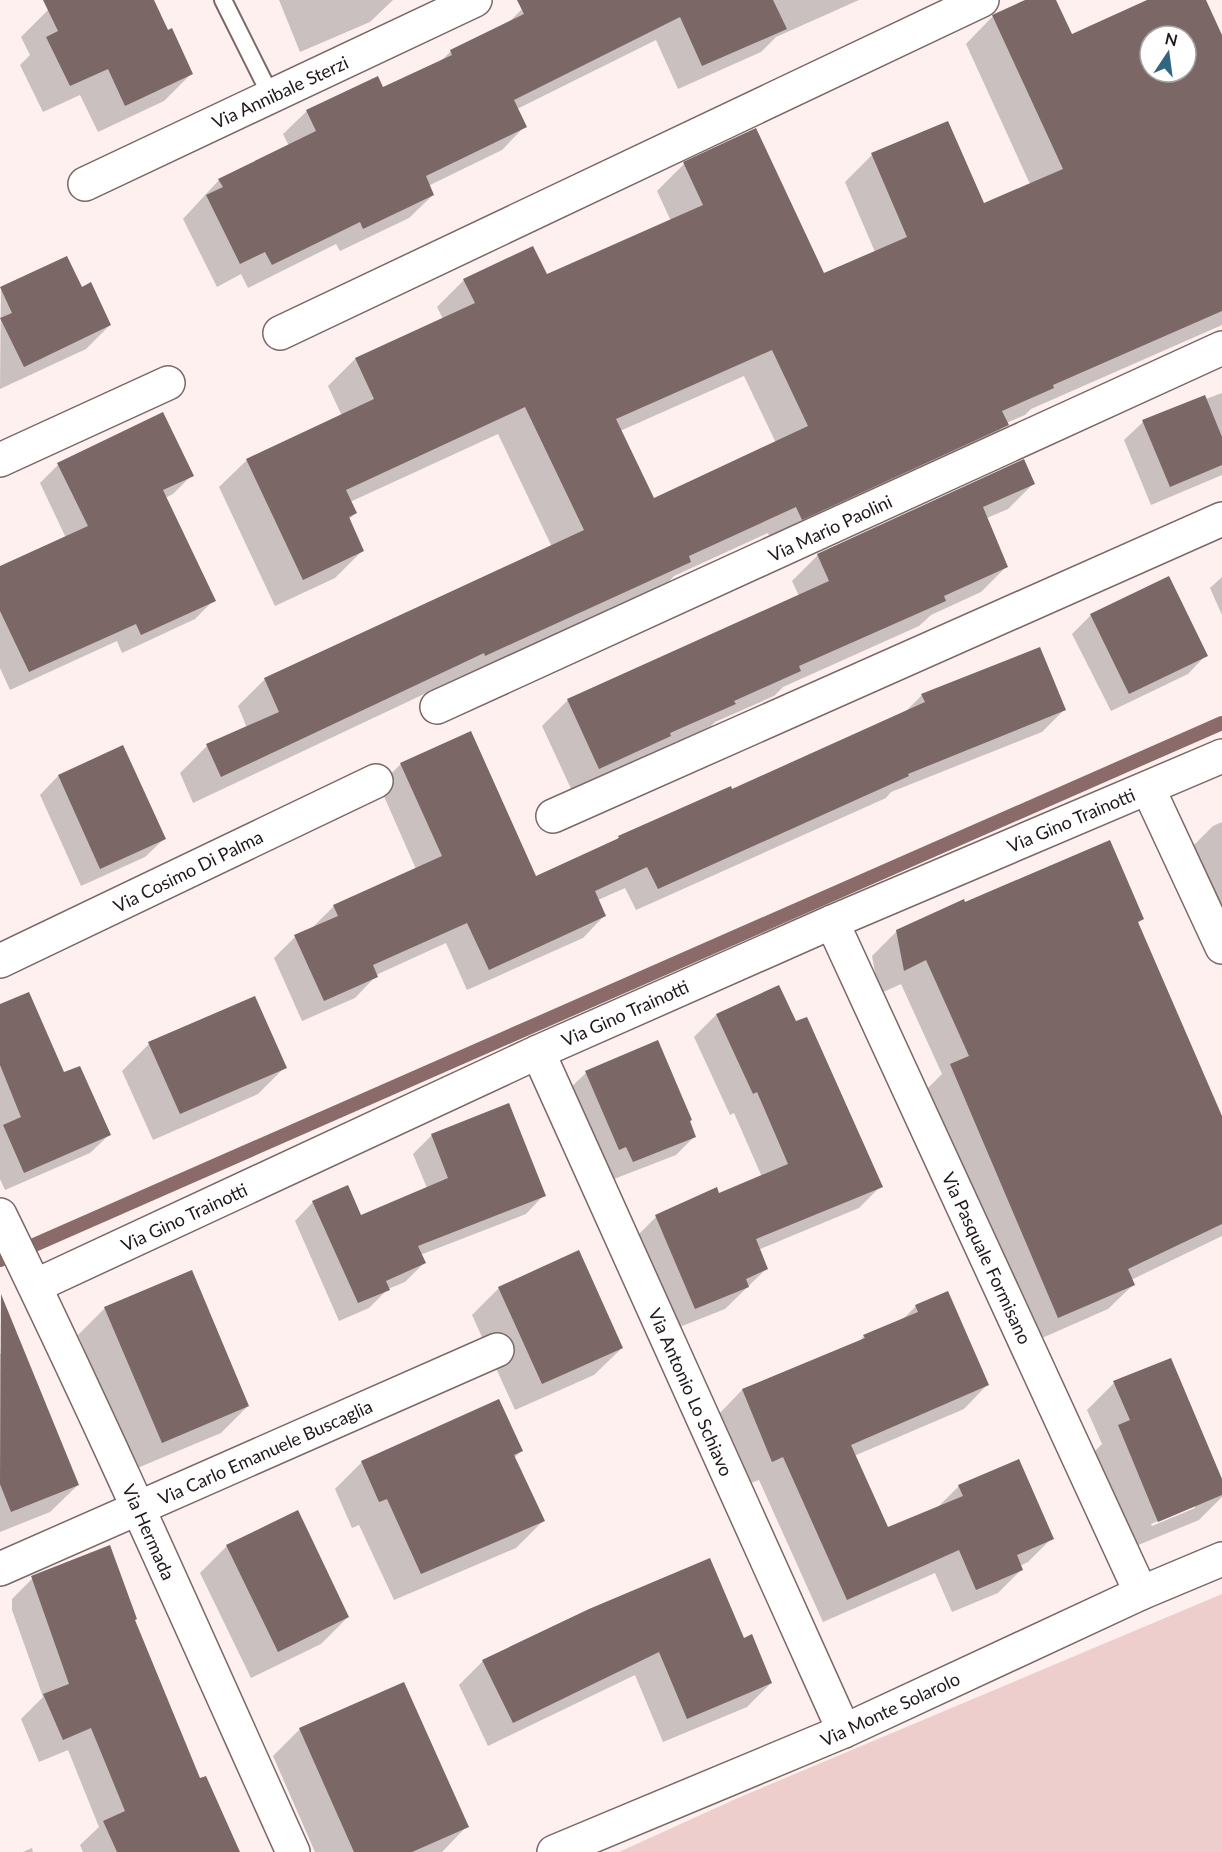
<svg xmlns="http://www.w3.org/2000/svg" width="1222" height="1852" viewBox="0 0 1222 1852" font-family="Lato,sans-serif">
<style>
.green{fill:#eececc}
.shadow{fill:#0003;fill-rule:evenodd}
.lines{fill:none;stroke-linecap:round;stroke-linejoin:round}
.stream{stroke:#8a6b69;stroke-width:14}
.building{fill:#7a6766;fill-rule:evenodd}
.service-casing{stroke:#7a6866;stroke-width:20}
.minor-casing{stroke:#7a6866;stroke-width:36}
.service{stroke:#fff;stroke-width:16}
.minor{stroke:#fff;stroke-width:33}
.labels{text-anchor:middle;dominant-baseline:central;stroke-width:5;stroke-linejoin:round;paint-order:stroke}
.street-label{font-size:18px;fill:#201919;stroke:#fff}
</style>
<rect width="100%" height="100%" fill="#fdf0ef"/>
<path class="green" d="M 1222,1594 L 1222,1852 L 619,1852 L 740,1797 Z"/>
<g class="shadow">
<path d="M 69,0 L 152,0 L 191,74 L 164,101 L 98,132 L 80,95 L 43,112 L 20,65 L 30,55 L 21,37 L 48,10 Z"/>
<path d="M 279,0 L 393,0 L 370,22 L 300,52 Z"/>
<path d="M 541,0 L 859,0 L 776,37 L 761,52 L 678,89 L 656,40 L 517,109 L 525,126 L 502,150 L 428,186 L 433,195 L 409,218 L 340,251 L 336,244 L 248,288 L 241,274 L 217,287 L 183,219 L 219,180 L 289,146 L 283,134 L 307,111 L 382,89 L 440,62 L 451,51 L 508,23 L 522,9 Z"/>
<path d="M 1029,0 L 1055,0 L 1071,36 L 1151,0 L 1204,0 L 1222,39 L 1222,325 L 1031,409 L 1025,415 L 1006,423 L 980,452 L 774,546 L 768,533 L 674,576 L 662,589 L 458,683 L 456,679 L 193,803 L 180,773 L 207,746 L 247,728 L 238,706 L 265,679 L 552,547 L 498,434 L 350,502 L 356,513 L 348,520 L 363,550 L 335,578 L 275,606 L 219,487 L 247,460 L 342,416 L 328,386 L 355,359 L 443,319 L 437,307 L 464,280 L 546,276 L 671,221 L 657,191 L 684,164 L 824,274 L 875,252 L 845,182 L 872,155 L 983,205 L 1030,184 L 966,44 L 993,16 ZM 1150,36 L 1186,36 L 1186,72 L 1150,72 ZM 744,376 L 776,443 L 653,500 L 620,431 Z"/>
<path d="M 1,289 L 81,289 L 110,325 L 86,349 L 0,389 Z"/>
<path d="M 1222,393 L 1222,475 L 1151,505 L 1124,440 L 1143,422 Z"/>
<path d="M 58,465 L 192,475 L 173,494 L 165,498 L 214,600 L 195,619 L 122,653 L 117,641 L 10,690 L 0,668 L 0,568 L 66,538 L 40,483 Z"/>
<path d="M 1034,483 L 1008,509 L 987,518 L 1006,567 L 981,592 L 931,615 L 919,626 L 783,687 L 774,696 L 715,722 L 708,729 L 573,793 L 542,726 L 568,700 L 799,596 L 792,581 L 818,555 Z"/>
<path d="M 1222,577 L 1222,615 L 1210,588 Z"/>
<path d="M 1091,615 L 1206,655 L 1188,674 L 1111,711 L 1072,634 Z"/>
<path d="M 922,695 L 1064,710 L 1042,732 L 891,792 L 886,798 L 636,910 L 625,888 L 598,900 L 604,916 L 583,938 L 467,990 L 446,943 L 376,975 L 376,976 L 355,998 L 302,1021 L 274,958 L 295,937 L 312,928 L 334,906 L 416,869 L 379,785 L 401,764 L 536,878 L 614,842 L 619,837 L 732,791 L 904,713 Z"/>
<path d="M 58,776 L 164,839 L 145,857 L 81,886 L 40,795 Z"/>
<path d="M 1222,822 L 1222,931 L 1186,853 L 1213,826 Z"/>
<path d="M 965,903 L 1142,918 L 1137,924 L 1222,1120 L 1222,1236 L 1131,1280 L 1133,1285 L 1108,1309 L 1033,1342 L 926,1090 L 942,1074 L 901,984 L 879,994 L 872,956 L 897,931 Z"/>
<path d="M 778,987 L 881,1186 L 859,1208 L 758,1250 L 766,1269 L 725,1309 L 672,1330 L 634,1239 L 656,1217 L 718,1195 L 762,1177 L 734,1113 L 730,1115 L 694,1037 L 716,1015 Z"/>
<path d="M 0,1006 L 63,1074 L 109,1135 L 90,1153 L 5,1190 L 0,1179 Z"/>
<path d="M 149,1044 L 285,1067 L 258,1094 L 153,1140 L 122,1071 Z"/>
<path d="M 586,1073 L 689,1121 L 695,1136 L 676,1155 L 614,1179 L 608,1165 L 600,1168 L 567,1091 Z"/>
<path d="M 432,1135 L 544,1195 L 526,1214 L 420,1255 L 424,1263 L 405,1282 L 388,1289 L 369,1308 L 339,1321 L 295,1221 L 313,1202 L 361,1217 L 427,1188 L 413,1154 Z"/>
<path d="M 499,1288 L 622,1348 L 594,1375 L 515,1410 L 472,1315 Z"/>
<path d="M 916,1306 L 987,1385 L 964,1409 L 854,1456 L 887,1529 L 937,1508 L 959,1486 L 1052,1538 L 1028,1562 L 1020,1566 L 1021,1570 L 998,1593 L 952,1612 L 935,1573 L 823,1622 L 759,1480 L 748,1484 L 719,1414 L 742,1390 L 858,1343 L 864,1336 L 902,1320 Z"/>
<path d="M 105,1308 L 248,1406 L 221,1433 L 135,1469 L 78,1335 Z"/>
<path d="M 21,1346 L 78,1485 L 50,1512 L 0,1532 L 0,1354 Z"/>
<path d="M 1114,1383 L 1222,1483 L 1222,1497 L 1199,1520 L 1131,1548 L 1092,1454 L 1102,1444 L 1087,1410 ZM 1195,1505 L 1195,1508 L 1152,1526 L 1151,1524 Z"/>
<path d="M 521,1451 L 514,1458 L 543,1521 L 516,1548 L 394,1600 L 359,1525 L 352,1528 L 335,1489 L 362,1462 Z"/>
<path d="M 227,1546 L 348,1617 L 321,1644 L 251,1678 L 200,1573 Z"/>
<path d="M 35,1576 L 133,1621 L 200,1780 L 238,1852 L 83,1852 L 80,1845 L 99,1827 L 68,1750 L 39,1762 L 21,1719 L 43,1697 L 12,1610 L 12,1599 Z"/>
<path d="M 743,1640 L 771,1683 L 747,1707 L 663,1742 L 635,1675 L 488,1746 L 459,1685 L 483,1661 Z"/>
<path d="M 300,1729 L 467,1826 L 442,1852 L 315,1852 L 273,1756 Z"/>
<path d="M 32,1848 L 33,1852 L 23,1852 Z"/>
</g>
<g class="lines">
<path class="stream" d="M 0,1260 L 1222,723"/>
</g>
<g class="building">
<path d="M 43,0 L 154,0 L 168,30 L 172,28 L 193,74 L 125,106 L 108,69 L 70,86 L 46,37 L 58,31 Z"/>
<path d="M 517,0 L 773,0 L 787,29 L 702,66 L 680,17 L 514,100 L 527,127 L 426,176 L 434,195 L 363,229 L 360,222 L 272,265 L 265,252 L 240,264 L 206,195 L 223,187 L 218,179 L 316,131 L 306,110 L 378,76 L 383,87 L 452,55 L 450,50 L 524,14 Z"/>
<path d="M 1025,0 L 1056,0 L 1072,34 L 1147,0 L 1206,0 L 1222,35 L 1222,311 L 1053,385 L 1054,388 L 1002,411 L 1009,425 L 802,520 L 796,507 L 689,556 L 691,562 L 485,656 L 484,653 L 221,777 L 206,744 L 279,712 L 264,678 L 584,530 L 525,407 L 346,490 L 357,513 L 349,517 L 364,551 L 303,580 L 246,459 L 374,399 L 355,358 L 475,303 L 463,279 L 533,246 L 547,274 L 703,205 L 683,162 L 756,128 L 824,273 L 907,237 L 871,153 L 948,121 L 984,203 L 1063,169 L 992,15 ZM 1150,36 L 1186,36 L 1186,72 L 1150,72 ZM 772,350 L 808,426 L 654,498 L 616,419 Z"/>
<path d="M 67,256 L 82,287 L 91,282 L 111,325 L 24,367 L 0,318 L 12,313 L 0,287 Z"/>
<path d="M 1205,395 L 1222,437 L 1222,465 L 1170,487 L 1142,420 Z"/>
<path d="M 163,412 L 194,476 L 163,490 L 216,601 L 141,635 L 136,624 L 29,672 L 0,611 L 0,566 L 88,526 L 57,463 Z"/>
<path d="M 1024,459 L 1035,484 L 983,507 L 1008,567 L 944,596 L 946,601 L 799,666 L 801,671 L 734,701 L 736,704 L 670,733 L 671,736 L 599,769 L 567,699 L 829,581 L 817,554 Z"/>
<path d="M 1169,576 L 1208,656 L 1129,694 L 1090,614 Z"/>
<path d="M 1040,647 L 1066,710 L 908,774 L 909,776 L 658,889 L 647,867 L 595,891 L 606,916 L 489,970 L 467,923 L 373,965 L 378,977 L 324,1001 L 294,935 L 338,916 L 333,905 L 442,856 L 400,763 L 471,731 L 536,876 L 619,838 L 618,836 L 731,786 L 732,789 L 925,702 L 921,694 Z"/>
<path d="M 123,745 L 166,839 L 100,869 L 58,775 Z"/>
<path d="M 1110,840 L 1144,919 L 1138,922 L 1222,1116 L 1222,1224 L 1128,1269 L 1135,1285 L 1058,1318 L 950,1064 L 969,1056 L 926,960 L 904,971 L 896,930 L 964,899 L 965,902 Z"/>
<path d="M 779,985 L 796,1021 L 807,1017 L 883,1187 L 756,1239 L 768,1269 L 746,1279 L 749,1287 L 695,1309 L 655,1215 L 717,1187 L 719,1193 L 788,1164 L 757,1092 L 753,1094 L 716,1014 Z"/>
<path d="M 29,992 L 64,1072 L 80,1066 L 111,1135 L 24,1173 L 3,1125 L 21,1117 L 0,1065 L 0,1004 Z"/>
<path d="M 255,996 L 287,1068 L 180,1114 L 148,1042 Z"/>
<path d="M 658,1040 L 692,1120 L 690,1121 L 696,1137 L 633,1162 L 626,1147 L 619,1150 L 585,1071 Z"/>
<path d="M 509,1103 L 546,1196 L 418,1246 L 426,1263 L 386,1281 L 390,1290 L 358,1303 L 312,1201 L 348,1185 L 361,1215 L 448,1178 L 431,1134 Z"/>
<path d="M 579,1250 L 623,1348 L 542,1384 L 498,1287 Z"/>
<path d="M 192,1270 L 249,1406 L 162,1443 L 104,1307 Z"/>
<path d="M 948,1291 L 989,1385 L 851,1445 L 888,1527 L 963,1496 L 958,1485 L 1019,1459 L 1054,1539 L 1017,1555 L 1023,1570 L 976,1590 L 959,1550 L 847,1600 L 783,1457 L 772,1462 L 742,1389 L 865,1338 L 863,1335 L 918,1312 L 915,1305 Z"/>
<path d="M 1,1294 L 79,1485 L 11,1512 L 0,1484 Z"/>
<path d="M 1171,1358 L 1222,1479 L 1222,1495 L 1158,1522 L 1118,1425 L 1130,1420 L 1113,1381 Z"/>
<path d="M 499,1399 L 523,1451 L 514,1455 L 545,1521 L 421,1574 L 387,1499 L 379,1502 L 361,1461 Z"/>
<path d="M 298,1510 L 349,1617 L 278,1652 L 226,1545 Z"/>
<path d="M 110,1545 L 137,1619 L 135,1620 L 200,1778 L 206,1776 L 240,1852 L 117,1852 L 103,1821 L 125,1811 L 91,1728 L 63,1740 L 43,1694 L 69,1684 L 31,1576 Z"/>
<path d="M 710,1558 L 744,1638 L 752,1634 L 772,1683 L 687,1719 L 659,1652 L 513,1723 L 482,1660 L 589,1609 Z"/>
<path d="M 404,1682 L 469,1827 L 412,1852 L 354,1852 L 299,1728 Z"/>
</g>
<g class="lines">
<g class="service-casing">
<path id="service" d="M 223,0 L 271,96"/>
</g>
<g class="minor-casing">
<g id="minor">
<path d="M 85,184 L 475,0"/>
<path d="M 280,333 L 982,0"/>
<path d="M 0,460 L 168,383"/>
<path d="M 437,707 L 1222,348"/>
<path d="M 1148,788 L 1222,947"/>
<path d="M 553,816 L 1222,519"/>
<path d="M 832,922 L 1141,1593"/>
<path d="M 0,961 L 376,781"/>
<path d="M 538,1052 L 844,1731"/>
<path d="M 0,1215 C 103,1425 197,1639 293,1852"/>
<path d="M 35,1286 L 538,1052 L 832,922 L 1222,756"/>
<path d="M 0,1569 L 497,1350"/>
<path d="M 554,1852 L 844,1731 L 1141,1593 L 1222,1559"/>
</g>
</g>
<use href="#service" class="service"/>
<use href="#minor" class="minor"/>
</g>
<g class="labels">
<g class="street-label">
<text transform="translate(280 92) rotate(-25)">Via Annibale Sterzi</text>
<text transform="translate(830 528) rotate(-25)">Via Mario Paolini</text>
<text transform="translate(1071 820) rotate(-23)">Via Gino Trainotti</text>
<text transform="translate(188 871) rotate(-26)">Via Cosimo Di Palma</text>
<text transform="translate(625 1013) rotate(-24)">Via Gino Trainotti</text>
<text transform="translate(184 1217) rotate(-25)">Via Gino Trainotti</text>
<text transform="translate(987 1258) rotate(65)">Via Pasquale Formisano</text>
<text transform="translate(691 1392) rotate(66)">Via Antonio Lo Schiavo</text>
<text transform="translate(265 1452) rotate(-24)">Via Carlo Emanuele Buscaglia</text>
<text transform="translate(149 1532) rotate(66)">Via Hermada</text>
<text transform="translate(890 1709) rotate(-25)">Via Monte Solarolo</text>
</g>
</g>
<g transform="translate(1168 54) rotate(13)"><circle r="28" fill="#ffffff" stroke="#a6a3a3" stroke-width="1.5"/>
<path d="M0-4.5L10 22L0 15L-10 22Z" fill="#316682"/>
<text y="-9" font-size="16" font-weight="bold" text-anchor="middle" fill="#201919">N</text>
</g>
</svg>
